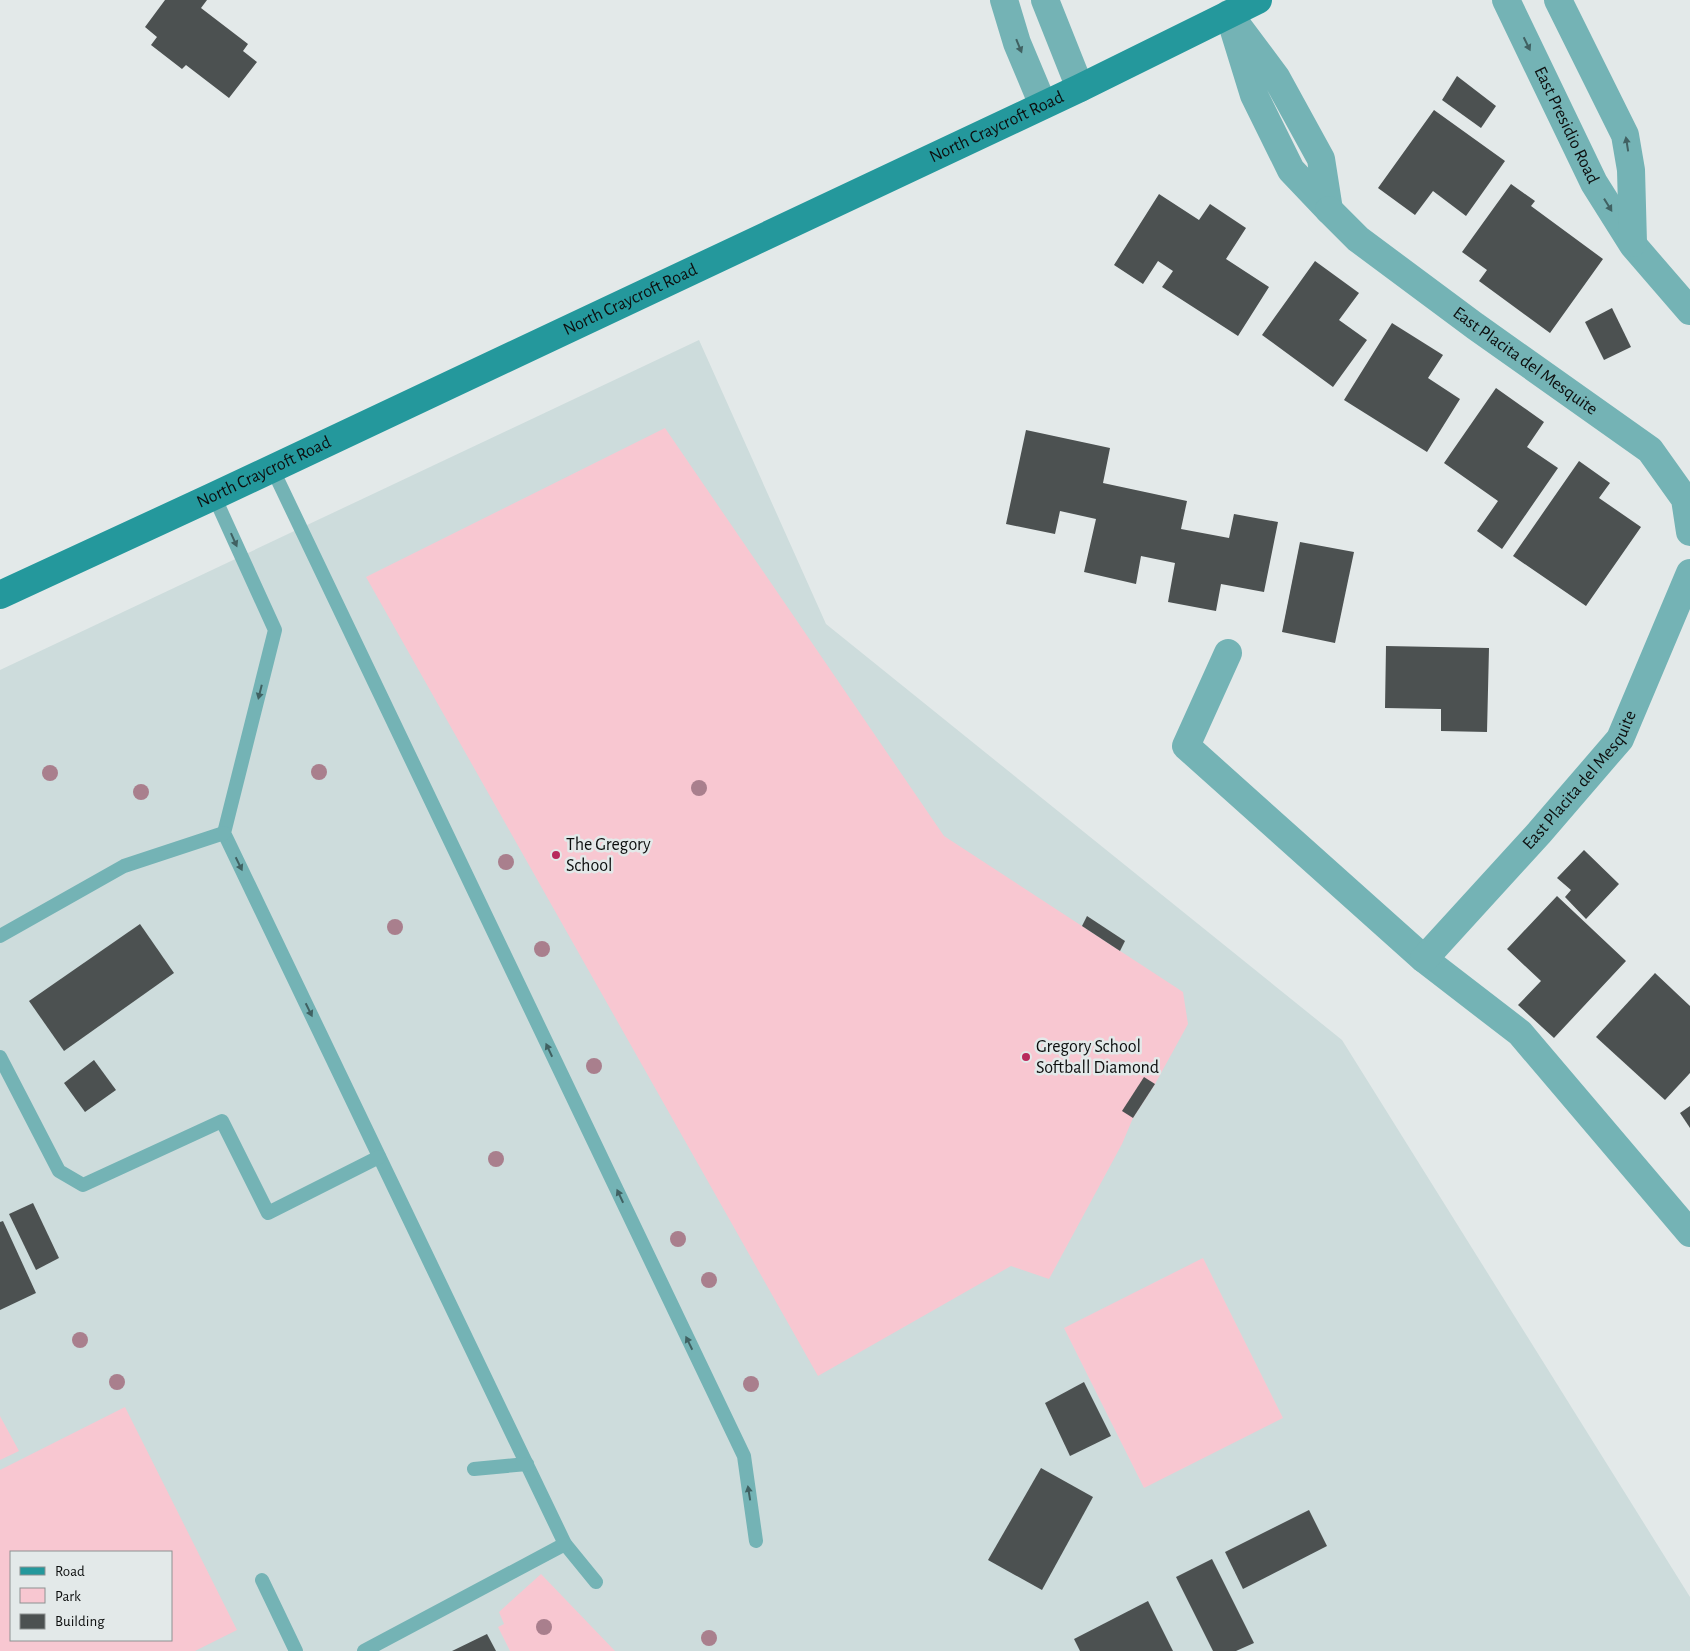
<svg xmlns="http://www.w3.org/2000/svg" width="1690" height="1651" viewBox="0 0 1690 1651" font-family="'Alegreya Sans',sans-serif">
<style>
.built{fill:#cddcdc;fill-rule:evenodd}
.green{fill:#f8c7d1;fill-rule:evenodd}
.building{fill:#4c5151}
.lines{fill:none;stroke-linecap:round;stroke-linejoin:round}
.lane{stroke:#74b3b5;stroke-width:14}
.street{stroke:#74b3b5;stroke-width:28}
.secondary{stroke:#24989c;stroke-width:28}
.tree{fill:#a97f8d}
.oneway{fill:#406162}
.poi-dot{fill:#b82a5d;stroke:#e3e9e9;stroke-width:2}
.labels{text-anchor:middle;dominant-baseline:central;stroke-width:5;stroke-linejoin:round;paint-order:stroke}
.street-label{font-size:18px;fill:#0d0f0f;stroke:#e3e9e9}
.poi-label{font-size:18px;fill:#0d0f0f;stroke:#e3e9e9;text-anchor:start}
</style>
<rect width="100%" height="100%" fill="#e3e9e9"/>
<path class="built" d="M 699,340 L 826,624 L 1342,1040 L 1690,1597 L 1690,1651 L 0,1651 L 0,670 ZM 11,1552 L 171,1552 L 171,1640 L 11,1640 Z"/>
<g class="green">
<path d="M 665,428 L 944,836 L 1183,992 L 1188,1024 L 1155,1084 L 1133,1118 L 1122,1144 L 1049,1279 L 1011,1266 L 818,1376 L 366,577 Z"/>
<path d="M 1203,1258 L 1283,1418 L 1144,1488 L 1064,1328 Z"/>
<path d="M 125,1407 L 237,1630 L 195,1651 L 0,1651 L 0,1470 ZM 11,1552 L 171,1552 L 171,1640 L 11,1640 Z"/>
<path d="M 0,1416 L 19,1451 L 0,1460 Z"/>
<path d="M 541,1574 L 615,1651 L 510,1651 L 498,1627 L 504,1624 L 499,1612 Z"/>
</g>
<g class="building">
<path d="M 165,0 L 207,0 L 201,8 L 248,44 L 243,51 L 257,62 L 229,98 L 186,65 L 182,69 L 151,45 L 157,37 L 145,27 Z"/>
<path d="M 1457,76 L 1496,106 L 1481,128 L 1442,100 Z"/>
<path d="M 1434,110 L 1505,161 L 1466,216 L 1433,191 L 1415,215 L 1378,188 Z"/>
<path d="M 1511,184 L 1535,201 L 1531,206 L 1603,259 L 1550,333 L 1479,281 L 1487,270 L 1462,252 Z"/>
<path d="M 1159,194 L 1199,220 L 1210,204 L 1246,228 L 1226,259 L 1269,287 L 1238,336 L 1162,287 L 1173,271 L 1158,261 L 1143,284 L 1114,265 Z"/>
<path d="M 1315,261 L 1359,293 L 1339,320 L 1367,340 L 1333,387 L 1262,335 Z"/>
<path d="M 1612,308 L 1631,347 L 1604,360 L 1585,322 Z"/>
<path d="M 1392,323 L 1443,355 L 1428,378 L 1460,399 L 1427,452 L 1344,400 Z"/>
<path d="M 1496,388 L 1544,422 L 1527,447 L 1558,468 L 1502,549 L 1477,531 L 1498,501 L 1444,463 Z"/>
<path d="M 1026,430 L 1110,448 L 1103,483 L 1187,501 L 1181,529 L 1229,538 L 1234,514 L 1278,522 L 1264,592 L 1221,584 L 1216,611 L 1168,602 L 1175,563 L 1141,556 L 1136,584 L 1084,572 L 1096,519 L 1060,511 L 1055,534 L 1006,524 Z"/>
<path d="M 1579,461 L 1610,483 L 1599,498 L 1641,527 L 1586,606 L 1513,556 Z"/>
<path d="M 1300,542 L 1354,552 L 1335,643 L 1282,632 Z"/>
<path d="M 1386,646 L 1489,648 L 1487,732 L 1441,731 L 1441,709 L 1385,708 Z"/>
<path d="M 1584,850 L 1619,884 L 1586,919 L 1565,897 L 1571,890 L 1557,878 Z"/>
<path d="M 1557,896 L 1626,961 L 1554,1038 L 1518,1005 L 1541,981 L 1507,949 Z"/>
<path d="M 1087,916 L 1125,941 L 1120,951 L 1082,926 Z"/>
<path d="M 140,924 L 174,973 L 64,1051 L 29,1001 Z"/>
<path d="M 1655,973 L 1690,1006 L 1690,1073 L 1665,1100 L 1596,1037 Z"/>
<path d="M 94,1060 L 116,1090 L 85,1112 L 64,1083 Z"/>
<path d="M 1144,1077 L 1155,1084 L 1133,1118 L 1122,1111 Z"/>
<path d="M 1690,1106 L 1690,1128 L 1680,1113 Z"/>
<path d="M 33,1203 L 59,1258 L 36,1270 L 9,1214 Z"/>
<path d="M 3,1221 L 36,1293 L 0,1310 L 0,1222 Z"/>
<path d="M 1084,1382 L 1111,1436 L 1070,1456 L 1045,1403 Z"/>
<path d="M 1041,1468 L 1093,1497 L 1042,1590 L 988,1560 Z"/>
<path d="M 1309,1510 L 1327,1546 L 1243,1589 L 1225,1552 Z"/>
<path d="M 1212,1559 L 1254,1643 L 1236,1651 L 1213,1651 L 1176,1577 Z"/>
<path d="M 1148,1601 L 1173,1651 L 1080,1651 L 1074,1639 Z"/>
<path d="M 487,1634 L 496,1651 L 452,1651 Z"/>
</g>
<g class="lines">
<g class="lane">
<path d="M 272,468 L 744,1456 L 756,1541"/>
<path d="M 214,496 L 275,630 L 224,833 L 565,1544 L 596,1582"/>
<path d="M 0,936 L 124,866 L 224,833"/>
<path d="M 0,1057 L 59,1171 L 83,1185 L 222,1121 L 268,1213 L 379,1157"/>
<path d="M 474,1469 L 527,1464"/>
<path d="M 262,1580 L 296,1651"/>
<path d="M 364,1651 L 565,1544"/>
</g>
<g class="street">
<path d="M 1004,0 L 1017,43 L 1043,105"/>
<path d="M 1045,0 L 1080,88"/>
<path id="s1" d="M 1506,0 L 1594,183 L 1633,245 L 1690,311"/>
<path d="M 1558,0 L 1625,135 L 1631,170 L 1633,243"/>
<path d="M 1229,14 L 1276,77 L 1321,159 L 1329,210 L 1291,170 L 1254,95 Z"/>
<path id="s2" d="M 1329,210 L 1358,239 L 1475,326 L 1650,450 L 1685,499 L 1690,532"/>
<path d="M 1228,653 L 1186,746 L 1424,959 L 1520,1033 L 1690,1233"/>
<path id="s3" d="M 1424,959 L 1539,833 L 1620,739 L 1690,573"/>
</g>
<path class="secondary" id="s4" d="M 0,595 L 214,496 L 1080,88 L 1258,0"/>
</g>
<g class="tree">
<circle cx="319" cy="772" r="8"/>
<circle cx="50" cy="773" r="8"/>
<circle cx="699" cy="788" r="8"/>
<circle cx="141" cy="792" r="8"/>
<circle cx="506" cy="862" r="8"/>
<circle cx="395" cy="927" r="8"/>
<circle cx="542" cy="949" r="8"/>
<circle cx="594" cy="1066" r="8"/>
<circle cx="496" cy="1159" r="8"/>
<circle cx="678" cy="1239" r="8"/>
<circle cx="709" cy="1280" r="8"/>
<circle cx="80" cy="1340" r="8"/>
<circle cx="117" cy="1382" r="8"/>
<circle cx="751" cy="1384" r="8"/>
<circle cx="544" cy="1627" r="8"/>
<circle cx="709" cy="1638" r="8"/>
</g>
<defs><path id="oneway-solid" d="M-6-.8H1V-3.2L6.5 0L1 3.2V.8H-6Z" transform="scale(1.25)"/></defs>
<g class="oneway">
<use href="#oneway-solid" transform="translate(1527 44) rotate(64)"/>
<use href="#oneway-solid" transform="translate(1019 46) rotate(68)"/>
<use href="#oneway-solid" transform="translate(1627 144) rotate(-99)"/>
<use href="#oneway-solid" transform="translate(1608 205) rotate(58)"/>
<use href="#oneway-solid" transform="translate(234 540) rotate(66)"/>
<use href="#oneway-solid" transform="translate(260 692) rotate(104)"/>
<use href="#oneway-solid" transform="translate(239 864) rotate(64)"/>
<use href="#oneway-solid" transform="translate(309 1010) rotate(64)"/>
<use href="#oneway-solid" transform="translate(549 1050) rotate(-115)"/>
<use href="#oneway-solid" transform="translate(620 1196) rotate(-115)"/>
<use href="#oneway-solid" transform="translate(689 1343) rotate(-116)"/>
<use href="#oneway-solid" transform="translate(749 1493) rotate(-99)"/>
</g>
<g class="poi-dot">
<circle cx="556" cy="855" r="5"/>
<circle cx="1026" cy="1057" r="5"/>
</g>
<g class="labels">
<g class="street-label">
<text stroke="none"><textPath href="#s1" startOffset="139">East Presidio Road</textPath></text>
<text stroke="none"><textPath href="#s4" startOffset="1101">North Craycroft Road</textPath></text>
<text stroke="none"><textPath href="#s4" startOffset="696">North Craycroft Road</textPath></text>
<text stroke="none"><textPath href="#s2" startOffset="248">East Placita del Mesquite</textPath></text>
<text stroke="none"><textPath href="#s4" startOffset="291">North Craycroft Road</textPath></text>
<text stroke="none"><textPath href="#s3" startOffset="238">East Placita del Mesquite</textPath></text>
</g>
<g class="poi-label">
<text x="566" y="845">The Gregory<tspan x="566" dy="21">School</tspan></text>
<text x="1036" y="1047">Gregory School<tspan x="1036" dy="21">Softball Diamond</tspan></text>
</g>
</g>
<rect x="10" y="1551" width="162" height="90" fill="#e3e9e9" stroke="#8d9292"/>
<rect x="20" y="1567" width="25" height="8" fill="#24989c" stroke="#8d9292"/>
<text x="55" y="1576" font-size="15" fill="#0d0f0f">Road</text>
<rect x="20" y="1588" width="25" height="15" fill="#f8c7d1" stroke="#8d9292"/>
<text x="55" y="1601" font-size="15" fill="#0d0f0f">Park</text>
<rect x="20" y="1614" width="25" height="15" fill="#4c5151" stroke="#8d9292"/>
<text x="55" y="1626" font-size="15" fill="#0d0f0f">Building</text>
</svg>
